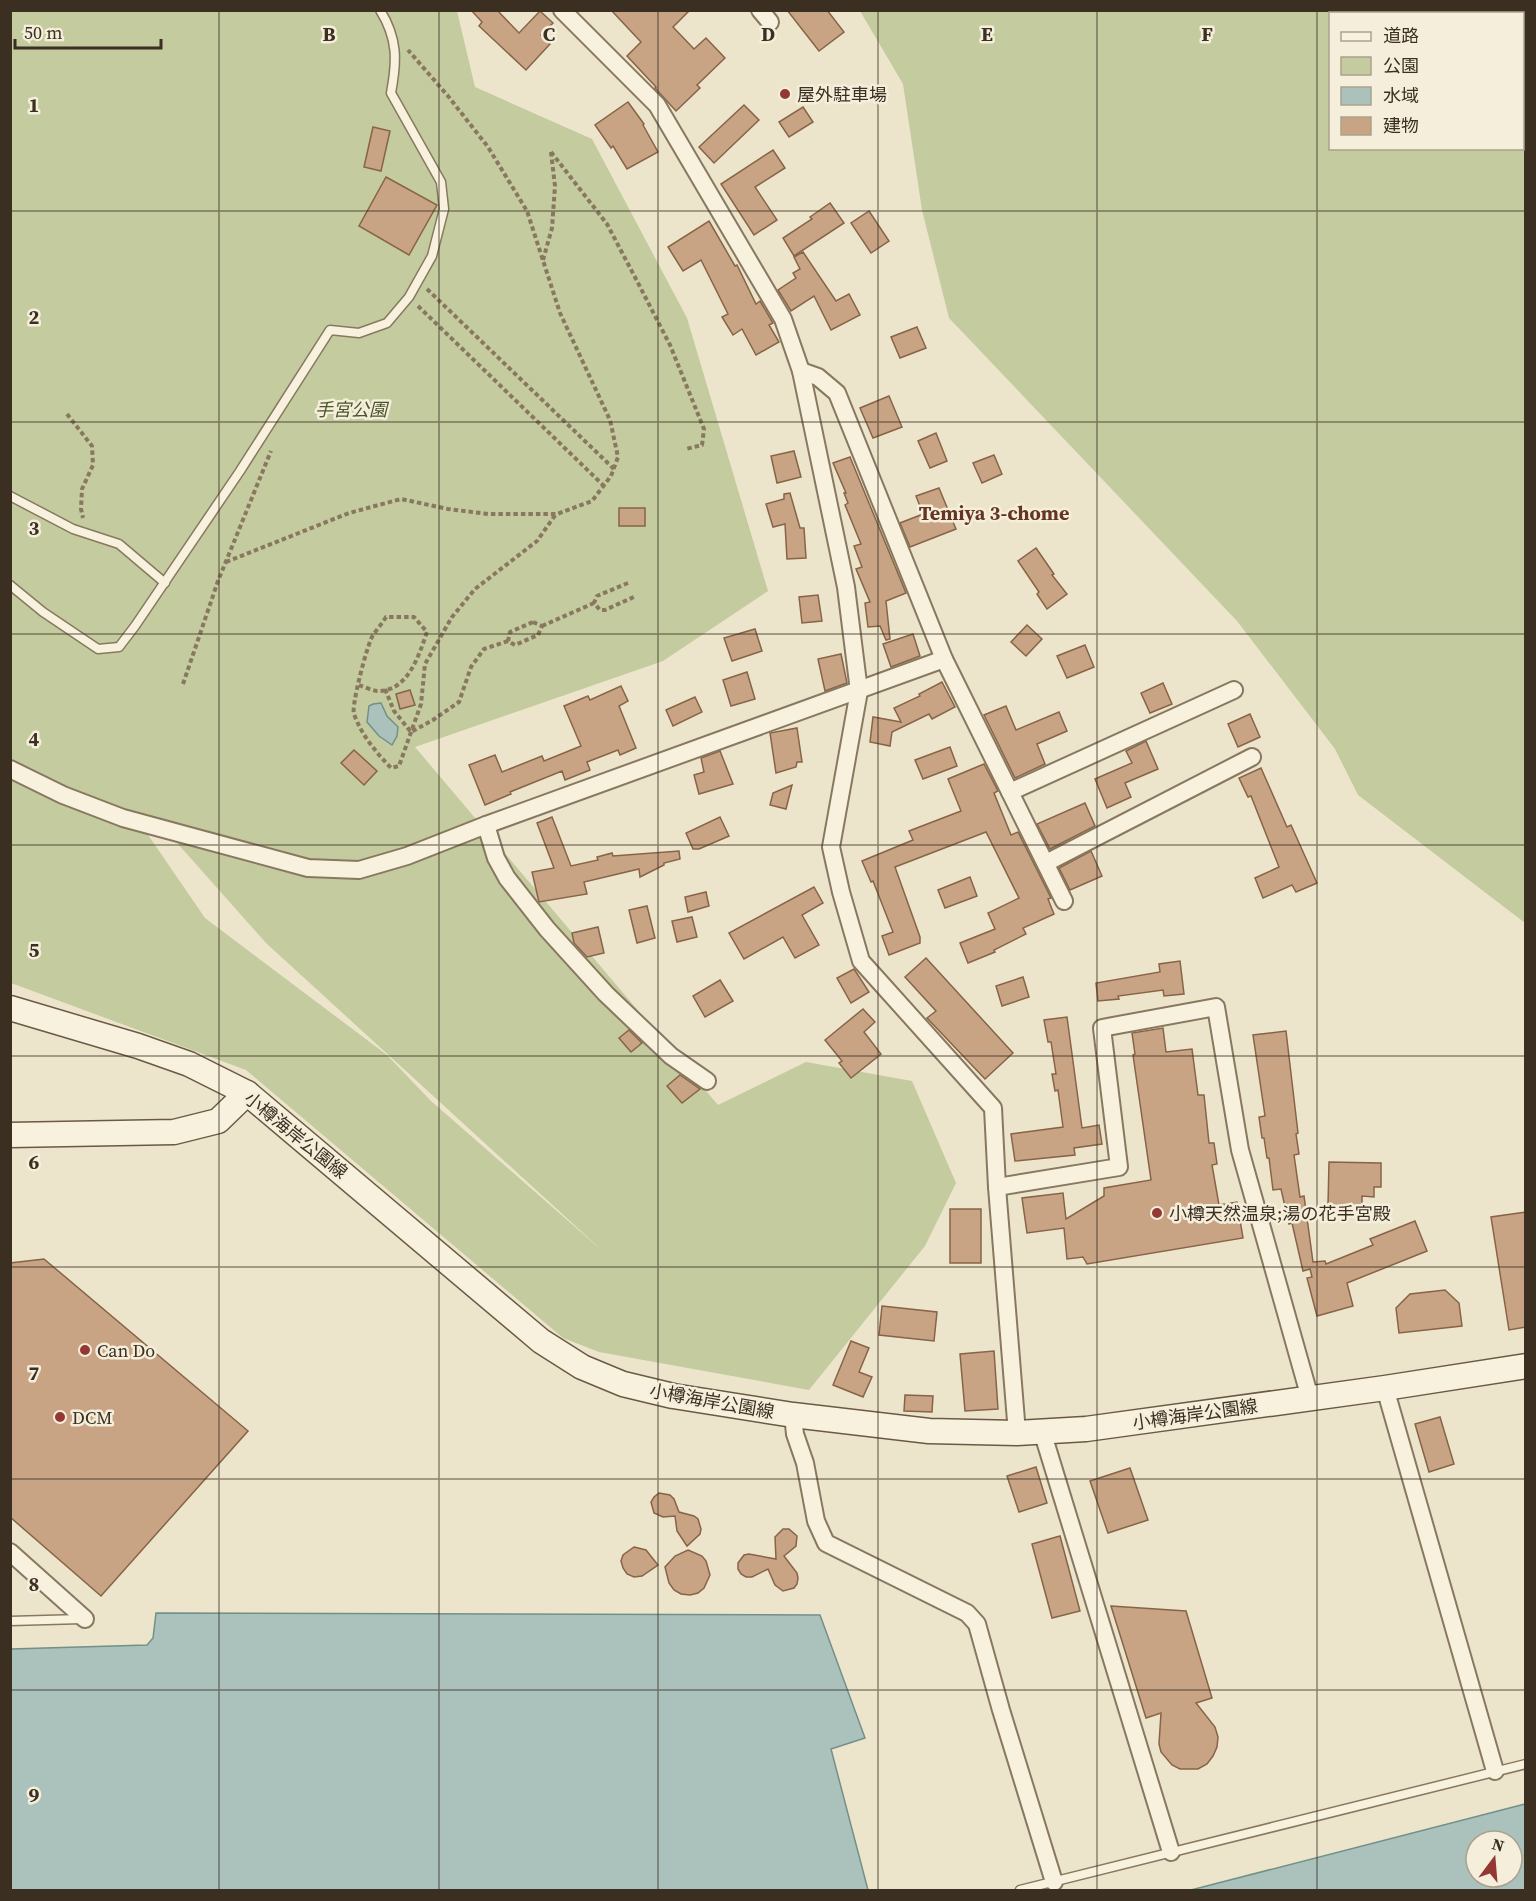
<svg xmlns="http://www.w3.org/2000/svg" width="1536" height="1901" viewBox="0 0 1536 1901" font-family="'Source Serif 4','Noto Sans JP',serif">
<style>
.green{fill:#c3cb9f;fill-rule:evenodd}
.water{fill:#abc2bc;stroke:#72908a;stroke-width:1.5;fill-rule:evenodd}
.building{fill:#c8a484;stroke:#876447;stroke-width:1.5}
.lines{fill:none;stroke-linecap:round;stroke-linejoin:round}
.lane-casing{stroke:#897860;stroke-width:11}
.street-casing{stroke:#897860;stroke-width:20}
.secondary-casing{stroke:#6b5943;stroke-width:27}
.path{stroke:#897860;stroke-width:4;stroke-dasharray:4.5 3;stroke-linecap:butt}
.lane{stroke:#f7f1de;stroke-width:8}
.street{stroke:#f7f1de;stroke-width:16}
.secondary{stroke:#f7f1de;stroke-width:24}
.grid{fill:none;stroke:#3b2f22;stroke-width:1.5;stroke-opacity:0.55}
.poi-dot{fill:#943834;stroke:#f4eeda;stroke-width:2}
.labels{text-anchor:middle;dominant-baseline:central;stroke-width:5;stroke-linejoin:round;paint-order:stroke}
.poi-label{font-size:18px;fill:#3b2f22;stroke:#f4eeda;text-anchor:start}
.park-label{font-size:18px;font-style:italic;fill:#48562a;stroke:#f4eeda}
.street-label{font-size:18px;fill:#3b2f22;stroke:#f4eeda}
.neighbourhood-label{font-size:20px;font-weight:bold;fill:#653524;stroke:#f4eeda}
.grid-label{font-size:20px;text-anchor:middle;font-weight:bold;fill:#3b2f22;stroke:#f4eeda;stroke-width:5;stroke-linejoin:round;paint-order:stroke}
</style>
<rect width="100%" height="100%" fill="#ede5cb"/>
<g class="green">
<path d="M 10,11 L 457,11 L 475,87 L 592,139 L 687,318 L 768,591 L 663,661 L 415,747 L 718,1105 L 806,1062 L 912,1081 L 956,1183 L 925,1246 L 809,1390 L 599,1352 L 563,1338 L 246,1070 L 11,983 ZM 133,813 L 162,826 L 266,943 L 605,1253 L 431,1101 L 387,1055 L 205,918 Z"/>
<path d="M 860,11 L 1525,11 L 1525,923 L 1358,795 L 1335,749 L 1237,621 L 949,318 L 922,210 L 903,84 ZM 1330,14 L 1522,14 L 1522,148 L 1330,148 Z"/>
</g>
<g class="water">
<path d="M 381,703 L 387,716 L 398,727 L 397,736 L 392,745 L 379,736 L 367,722 L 369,706 L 373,704 Z"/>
<path d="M 156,1613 L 820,1615 L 865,1738 L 831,1749 L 868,1890 L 11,1890 L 11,1649 L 147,1645 L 153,1638 Z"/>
<path d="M 1525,1804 L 1525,1890 L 1191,1890 ZM 1476,1841 L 1512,1841 L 1512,1877 L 1476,1877 Z"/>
</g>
<g class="building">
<path d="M 471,10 L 497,10 L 519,33 L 540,11 L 553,23 L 541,35 L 550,44 L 526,70 L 479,26 L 482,22 Z"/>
<path d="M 611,10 L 690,10 L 673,27 L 694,49 L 706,38 L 725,58 L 697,85 L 700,88 L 676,111 L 655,88 L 656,87 L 627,56 L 641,42 Z"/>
<path d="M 787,10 L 827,10 L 844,32 L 819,51 Z"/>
<path d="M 628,102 L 644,124 L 643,125 L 658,152 L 627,169 L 613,146 L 611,148 L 595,125 Z"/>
<path d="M 744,105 L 759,120 L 714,163 L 699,147 Z"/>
<path d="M 803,107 L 813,122 L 789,137 L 779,122 Z"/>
<path d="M 373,127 L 390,131 L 381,171 L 364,167 Z"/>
<path d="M 773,150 L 785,168 L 755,187 L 777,220 L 754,235 L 721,184 Z"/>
<path d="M 386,177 L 437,205 L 409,255 L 359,226 Z"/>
<path d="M 830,203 L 844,223 L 794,256 L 783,238 L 812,219 L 810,217 Z"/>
<path d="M 869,211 L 889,241 L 871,253 L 851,223 Z"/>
<path d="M 709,221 L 735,266 L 737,265 L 756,304 L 760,301 L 773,323 L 769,325 L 779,342 L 756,355 L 742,329 L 733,335 L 722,317 L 728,314 L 701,260 L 683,271 L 668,247 Z"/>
<path d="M 803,252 L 836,301 L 849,294 L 860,315 L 831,330 L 814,296 L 791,311 L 778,290 L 796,278 L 793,273 L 800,269 L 794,257 Z"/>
<path d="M 917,327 L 926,348 L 900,358 L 891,337 Z"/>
<path d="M 889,396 L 902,427 L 873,438 L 860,408 Z"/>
<path d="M 936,433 L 947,461 L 930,468 L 918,441 Z"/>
<path d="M 794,451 L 801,477 L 777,483 L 771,456 Z"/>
<path d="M 994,455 L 1002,474 L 982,483 L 973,463 Z"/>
<path d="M 850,457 L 906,593 L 886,601 L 890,639 L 886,640 L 880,626 L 868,627 L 865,603 L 870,602 L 856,569 L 862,567 L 854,546 L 861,544 L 845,505 L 848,503 L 844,493 L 846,493 L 833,463 Z"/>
<path d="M 939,488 L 956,529 L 910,547 L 900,523 L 923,514 L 916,496 Z"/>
<path d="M 790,493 L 800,528 L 804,528 L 806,558 L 787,559 L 785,524 L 773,527 L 766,504 L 784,499 L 784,494 Z"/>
<rect x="619" y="508" width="26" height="18"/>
<path d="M 1036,548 L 1054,574 L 1052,575 L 1067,594 L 1047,609 L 1037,594 L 1039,592 L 1018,561 Z"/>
<path d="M 818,595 L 822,621 L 802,623 L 799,597 Z"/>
<path d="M 1027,625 L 1042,639 L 1026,656 L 1011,642 Z"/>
<path d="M 755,629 L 762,651 L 732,661 L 724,638 Z"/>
<path d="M 913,634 L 920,656 L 891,667 L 883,644 Z"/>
<path d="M 1085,645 L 1094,667 L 1067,678 L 1057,656 Z"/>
<path d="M 841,654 L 847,683 L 825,691 L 818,659 Z"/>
<path d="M 747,672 L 755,699 L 731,706 L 723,680 Z"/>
<path d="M 942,682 L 955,707 L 932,719 L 929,714 L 892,732 L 890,746 L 870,742 L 873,717 L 901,722 L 894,708 L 920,696 L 919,694 Z"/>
<path d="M 1163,683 L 1172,704 L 1150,713 L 1141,693 Z"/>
<path d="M 621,686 L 628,701 L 619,706 L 636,748 L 620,755 L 618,750 L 587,762 L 590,770 L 565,780 L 562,771 L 510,792 L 511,794 L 485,805 L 469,765 L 495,755 L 502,772 L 542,756 L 544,761 L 581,746 L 564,706 L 588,696 L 590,700 Z"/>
<path d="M 410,690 L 415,705 L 400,709 L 396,694 Z"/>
<path d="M 695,697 L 702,712 L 673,726 L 666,710 Z"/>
<path d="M 1006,706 L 1016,730 L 1059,712 L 1067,731 L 1037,744 L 1045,764 L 1015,778 L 984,715 Z"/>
<path d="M 1250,714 L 1260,737 L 1238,747 L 1228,724 Z"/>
<path d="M 797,728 L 802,762 L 797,762 L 796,767 L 776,773 L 770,733 Z"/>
<path d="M 1146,741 L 1158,769 L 1125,783 L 1131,797 L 1107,808 L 1095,779 L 1132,763 L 1126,751 Z"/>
<path d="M 950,747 L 957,766 L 923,779 L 915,760 Z"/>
<path d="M 354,750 L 377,771 L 364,785 L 341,763 Z"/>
<path d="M 720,751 L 733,784 L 699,794 L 694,775 L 704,772 L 701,758 Z"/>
<path d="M 984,764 L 998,791 L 994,793 L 1011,835 L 1018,832 L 1051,898 L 1048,899 L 1054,914 L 1023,928 L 1026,934 L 994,950 L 995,952 L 968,963 L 960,943 L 995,929 L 988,913 L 1019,898 L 986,832 L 895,867 L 920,937 L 920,943 L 889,955 L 882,936 L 893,932 L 873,881 L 871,882 L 862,861 L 913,840 L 909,831 L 961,811 L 948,779 Z"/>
<path d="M 1261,768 L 1287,827 L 1291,825 L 1317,883 L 1296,892 L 1292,885 L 1263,898 L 1255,878 L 1279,867 L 1251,796 L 1248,797 L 1239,778 Z"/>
<path d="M 792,785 L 786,809 L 770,805 L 773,793 Z"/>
<path d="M 1085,803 L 1095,826 L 1050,849 L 1037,824 Z"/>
<path d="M 552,817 L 571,866 L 598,860 L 597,857 L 612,853 L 613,856 L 679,851 L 680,859 L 664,863 L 664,865 L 640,877 L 639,869 L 584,882 L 587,894 L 539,902 L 532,872 L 554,868 L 537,823 Z"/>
<path d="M 720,817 L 729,836 L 699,849 L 693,849 L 686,833 Z"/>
<path d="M 1091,851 L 1102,876 L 1070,890 L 1059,868 Z"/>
<path d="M 970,877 L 977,896 L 945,908 L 938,890 Z"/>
<path d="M 814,887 L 823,903 L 802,915 L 819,945 L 795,958 L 783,937 L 744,959 L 729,933 Z"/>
<path d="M 706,892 L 709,906 L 688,912 L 685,897 Z"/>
<path d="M 647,906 L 655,938 L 637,943 L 629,910 Z"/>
<path d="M 692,917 L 697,937 L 677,942 L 672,921 Z"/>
<path d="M 598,927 L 604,953 L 587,957 L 574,943 L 572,933 Z"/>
<path d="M 926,958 L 1013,1053 L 985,1079 L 927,1018 L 936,1011 L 905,977 Z"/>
<path d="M 1180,961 L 1184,994 L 1164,996 L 1163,990 L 1118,996 L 1119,999 L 1098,1001 L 1096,983 L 1160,972 L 1159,964 Z"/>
<path d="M 854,969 L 869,992 L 851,1003 L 837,978 Z"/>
<path d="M 1023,977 L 1029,997 L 1002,1006 L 996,986 Z"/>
<path d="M 720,980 L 733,1001 L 705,1017 L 693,996 Z"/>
<path d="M 863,1009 L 875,1022 L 864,1032 L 881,1054 L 851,1078 L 839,1063 L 842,1061 L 825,1040 Z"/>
<path d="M 1067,1017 L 1082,1128 L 1099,1125 L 1102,1144 L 1074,1148 L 1075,1155 L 1015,1161 L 1011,1134 L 1063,1127 L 1058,1090 L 1055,1091 L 1052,1074 L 1056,1074 L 1051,1042 L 1048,1042 L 1044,1020 Z"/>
<path d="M 1163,1028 L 1166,1052 L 1192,1049 L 1198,1095 L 1204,1095 L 1209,1143 L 1214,1143 L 1217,1164 L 1212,1165 L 1219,1205 L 1237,1202 L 1243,1238 L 1087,1264 L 1083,1257 L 1067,1259 L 1064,1228 L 1027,1233 L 1022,1198 L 1063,1193 L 1066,1219 L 1104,1196 L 1104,1188 L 1151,1180 L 1133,1055 L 1135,1054 L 1132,1033 Z"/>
<path d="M 629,1030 L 642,1043 L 631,1052 L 619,1038 Z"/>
<path d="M 1286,1031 L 1298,1133 L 1296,1134 L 1299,1154 L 1294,1155 L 1300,1197 L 1304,1196 L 1313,1262 L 1325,1261 L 1326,1264 L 1373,1245 L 1370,1239 L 1415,1221 L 1427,1251 L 1347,1283 L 1353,1306 L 1317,1316 L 1307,1278 L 1312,1277 L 1310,1269 L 1303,1271 L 1292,1223 L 1289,1224 L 1281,1189 L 1273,1190 L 1269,1158 L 1267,1158 L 1264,1138 L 1262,1138 L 1259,1117 L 1265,1116 L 1253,1035 Z"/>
<path d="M 680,1075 L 700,1089 L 682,1103 L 667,1086 Z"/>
<path d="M 1329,1162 L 1381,1163 L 1381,1187 L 1374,1187 L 1374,1197 L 1362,1196 L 1362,1206 L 1328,1205 Z"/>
<rect x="950" y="1209" width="31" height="54"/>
<path d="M 1526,1212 L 1526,1327 L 1509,1330 L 1491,1217 Z"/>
<path d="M 44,1259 L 248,1431 L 101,1596 L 10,1517 L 10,1263 Z"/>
<path d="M 1445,1290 L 1459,1303 L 1462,1326 L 1399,1333 L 1396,1308 L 1410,1294 Z"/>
<path d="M 882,1306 L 937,1312 L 934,1341 L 879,1335 Z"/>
<path d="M 851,1341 L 869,1348 L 859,1372 L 872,1377 L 863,1397 L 833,1385 Z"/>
<path d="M 994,1351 L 998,1409 L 965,1411 L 960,1354 Z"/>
<path d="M 905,1395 L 933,1396 L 932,1412 L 904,1411 Z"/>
<path d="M 1440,1417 L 1454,1464 L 1429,1472 L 1415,1424 Z"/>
<path d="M 1036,1467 L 1047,1503 L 1019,1512 L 1007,1476 Z"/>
<path d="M 1130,1468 L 1148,1520 L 1108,1533 L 1090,1481 Z"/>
<path d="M 659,1493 L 670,1495 L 674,1499 L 679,1512 L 694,1516 L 698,1519 L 701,1529 L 700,1534 L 687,1546 L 677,1531 L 675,1516 L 663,1517 L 654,1513 L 651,1502 L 654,1497 Z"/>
<path d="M 783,1529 L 789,1529 L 797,1536 L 796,1546 L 784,1556 L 797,1573 L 798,1578 L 797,1584 L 794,1588 L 783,1591 L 775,1585 L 768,1569 L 752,1577 L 746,1577 L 741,1574 L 738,1569 L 738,1563 L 744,1555 L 749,1554 L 776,1559 L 775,1537 Z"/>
<path d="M 1060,1536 L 1080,1611 L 1052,1618 L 1032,1544 Z"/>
<path d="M 634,1547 L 646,1550 L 658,1565 L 642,1576 L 634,1577 L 627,1574 L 623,1568 L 621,1561 L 623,1555 Z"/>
<path d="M 688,1550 L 702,1556 L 706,1561 L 710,1575 L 704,1588 L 698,1593 L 690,1595 L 681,1594 L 674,1590 L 669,1583 L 665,1567 L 675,1556 Z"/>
<path d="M 1111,1606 L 1186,1611 L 1212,1698 L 1196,1703 L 1215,1727 L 1218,1737 L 1217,1747 L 1213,1756 L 1207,1764 L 1198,1769 L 1180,1769 L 1172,1765 L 1161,1752 L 1159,1744 L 1161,1713 L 1146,1718 Z"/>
</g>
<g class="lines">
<g class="lane-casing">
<g id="lane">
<path d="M 10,496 L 73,529 L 119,544 L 165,583"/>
<path d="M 10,585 L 43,612 L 98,649 L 119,647 L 135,626 L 240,471 L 330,330 L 359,333 L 387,323 L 409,297 L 432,256 L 444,209 L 441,182 L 391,93 C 397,61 398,39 380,10"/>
<path d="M 10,1621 L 82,1619"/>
<path d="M 1020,1890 L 1526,1764"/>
</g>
</g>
<g class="street-casing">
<g id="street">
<path d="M 562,10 L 657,105 L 783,319 L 801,371 L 846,587 L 859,691 L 831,847 L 841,892 L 861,961 L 993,1108 L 997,1187 L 1017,1433"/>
<path d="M 760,10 L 770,22"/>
<path d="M 801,371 L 818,377 L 837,393 L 944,659 L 1064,901"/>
<path d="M 10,769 L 63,795 L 123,818 L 308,868 L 359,870 L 407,856 L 486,825 L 944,659"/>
<path d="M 1010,792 L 1234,690"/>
<path d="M 486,825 L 496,858 L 507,878 L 547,929 L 606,994 L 671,1056 L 707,1081"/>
<path d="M 1046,863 L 1252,757"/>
<path d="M 997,1187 L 1119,1167 L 1102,1028 L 1216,1007 L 1240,1150 L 1310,1398"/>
<path d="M 1385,1388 L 1495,1771"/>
<path d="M 793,1415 L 795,1434 L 805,1463 L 816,1521 L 826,1543 L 967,1613 L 977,1624 L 1001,1710 L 1054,1882"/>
<path d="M 1042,1431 L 1171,1852"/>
<path d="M 10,1552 L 85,1619"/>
</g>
</g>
<g class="secondary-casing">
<g id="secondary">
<path d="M 10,1008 L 138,1046 L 189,1064 L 247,1093 L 541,1341 L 582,1367 L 623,1384 L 673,1396 L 793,1415 L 929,1431 L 1017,1433 L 1086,1429 L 1385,1388 L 1526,1366"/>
<path d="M 10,1135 L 174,1132 L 218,1121 L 247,1093"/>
</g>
</g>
<g class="path">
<path d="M 551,152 L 607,224 L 637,281 L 670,345 L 704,429 L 702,445 L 686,449"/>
<path d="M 543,260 L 552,228 L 555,186 L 551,152"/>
<path d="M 427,289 L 614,469"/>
<path d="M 418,306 L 604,486"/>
<path d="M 67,414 L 92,446 L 93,465 L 82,489 L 81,509 L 83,518"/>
<path d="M 226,562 L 349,513 L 401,499 L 448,509 L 488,514 L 557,514 L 592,501 L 611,476 L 618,457 L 610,420 L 560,313 L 527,211 L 488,147 L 448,96 L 408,50"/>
<path d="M 628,583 L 597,596 L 594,603 L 600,610 L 605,610 L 636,596"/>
<path d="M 533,622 L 542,626 L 538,635 L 515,645 L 508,641 L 510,632 Z"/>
<path d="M 542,626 L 594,603"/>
<path d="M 183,684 L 218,581 L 271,451"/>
<path d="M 359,685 C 364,687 371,690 377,691 C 408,692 419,655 427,632 L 414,617 L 386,617 C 382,624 376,630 372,637 C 367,646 351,706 354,714 C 362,736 376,752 391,768 L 399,766 L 421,704 L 425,664 L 452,617 L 475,589 L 537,541 L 556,514"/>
<path d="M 385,689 L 394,711 L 411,732 L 433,720 L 459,702 L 471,667 L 484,649 L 508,641"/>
</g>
<use href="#lane" class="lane"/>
<use href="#street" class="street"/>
<use href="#secondary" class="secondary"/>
</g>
<path class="grid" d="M 219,10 L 219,1890M 439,10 L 439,1890M 658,10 L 658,1890M 878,10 L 878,1890M 1097,10 L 1097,1890M 1317,10 L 1317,1890M 10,211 L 1526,211M 10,422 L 1526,422M 10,634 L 1526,634M 10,845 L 1526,845M 10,1056 L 1526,1056M 10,1267 L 1526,1267M 10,1479 L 1526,1479M 10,1690 L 1526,1690"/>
<g class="poi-dot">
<circle cx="785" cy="94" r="6"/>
<circle cx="1157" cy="1213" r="6"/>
<circle cx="85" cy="1350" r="6"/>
<circle cx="60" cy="1417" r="6"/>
</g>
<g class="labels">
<g class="poi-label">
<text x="797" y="94">屋外駐車場</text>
<text x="1169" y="1213">小樽天然温泉;湯の花手宮殿</text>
<text x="97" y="1350">Can Do</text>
<text x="72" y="1417">DCM</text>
</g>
<g class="park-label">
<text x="351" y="409">手宮公園</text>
</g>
<g class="street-label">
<text transform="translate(296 1135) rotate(39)">小樽海岸公園線</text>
<text transform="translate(712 1401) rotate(10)">小樽海岸公園線</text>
<text transform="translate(1195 1414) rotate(-8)">小樽海岸公園線</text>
</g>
<g class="neighbourhood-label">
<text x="994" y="513">Temiya 3-chome</text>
</g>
</g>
<g class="grid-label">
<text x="329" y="41">B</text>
<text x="549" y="41">C</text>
<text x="768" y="41">D</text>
<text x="987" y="41">E</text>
<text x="1207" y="41">F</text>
<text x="34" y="112">1</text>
<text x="34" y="324">2</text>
<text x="34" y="535">3</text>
<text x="34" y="746">4</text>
<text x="34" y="957">5</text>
<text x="34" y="1169">6</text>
<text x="34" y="1380">7</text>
<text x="34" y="1591">8</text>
<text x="34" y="1802">9</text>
</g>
<rect width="1536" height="1901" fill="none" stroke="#3b2f22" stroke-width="24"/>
<rect x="1329" y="12" width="195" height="138" fill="#f4eeda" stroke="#aaa290" stroke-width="1.5"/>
<rect x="1341" y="32" width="30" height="9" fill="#f7f1de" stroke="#aaa290" stroke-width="1.5"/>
<text x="1383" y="42" font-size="18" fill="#3b2f22">道路</text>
<rect x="1341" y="57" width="30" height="18" fill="#c3cb9f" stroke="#aaa290" stroke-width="1.5"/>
<text x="1383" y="72" font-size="18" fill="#3b2f22">公園</text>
<rect x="1341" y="87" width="30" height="18" fill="#abc2bc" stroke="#aaa290" stroke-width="1.5"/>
<text x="1383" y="102" font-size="18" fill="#3b2f22">水域</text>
<rect x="1341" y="117" width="30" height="18" fill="#c8a484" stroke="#aaa290" stroke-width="1.5"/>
<text x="1383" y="132" font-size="18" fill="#3b2f22">建物</text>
<g transform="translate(1494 1859) rotate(16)"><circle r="28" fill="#f4eeda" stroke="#aaa290" stroke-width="1.5"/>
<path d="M0-4.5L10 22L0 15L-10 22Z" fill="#943834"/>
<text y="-9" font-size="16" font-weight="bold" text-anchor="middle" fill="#3b2f22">N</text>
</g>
<path d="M15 39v9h146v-9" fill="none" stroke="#3b2f22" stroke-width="3"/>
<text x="24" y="39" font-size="18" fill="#3b2f22" stroke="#f4eeda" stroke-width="4.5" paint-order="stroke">50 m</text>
</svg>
